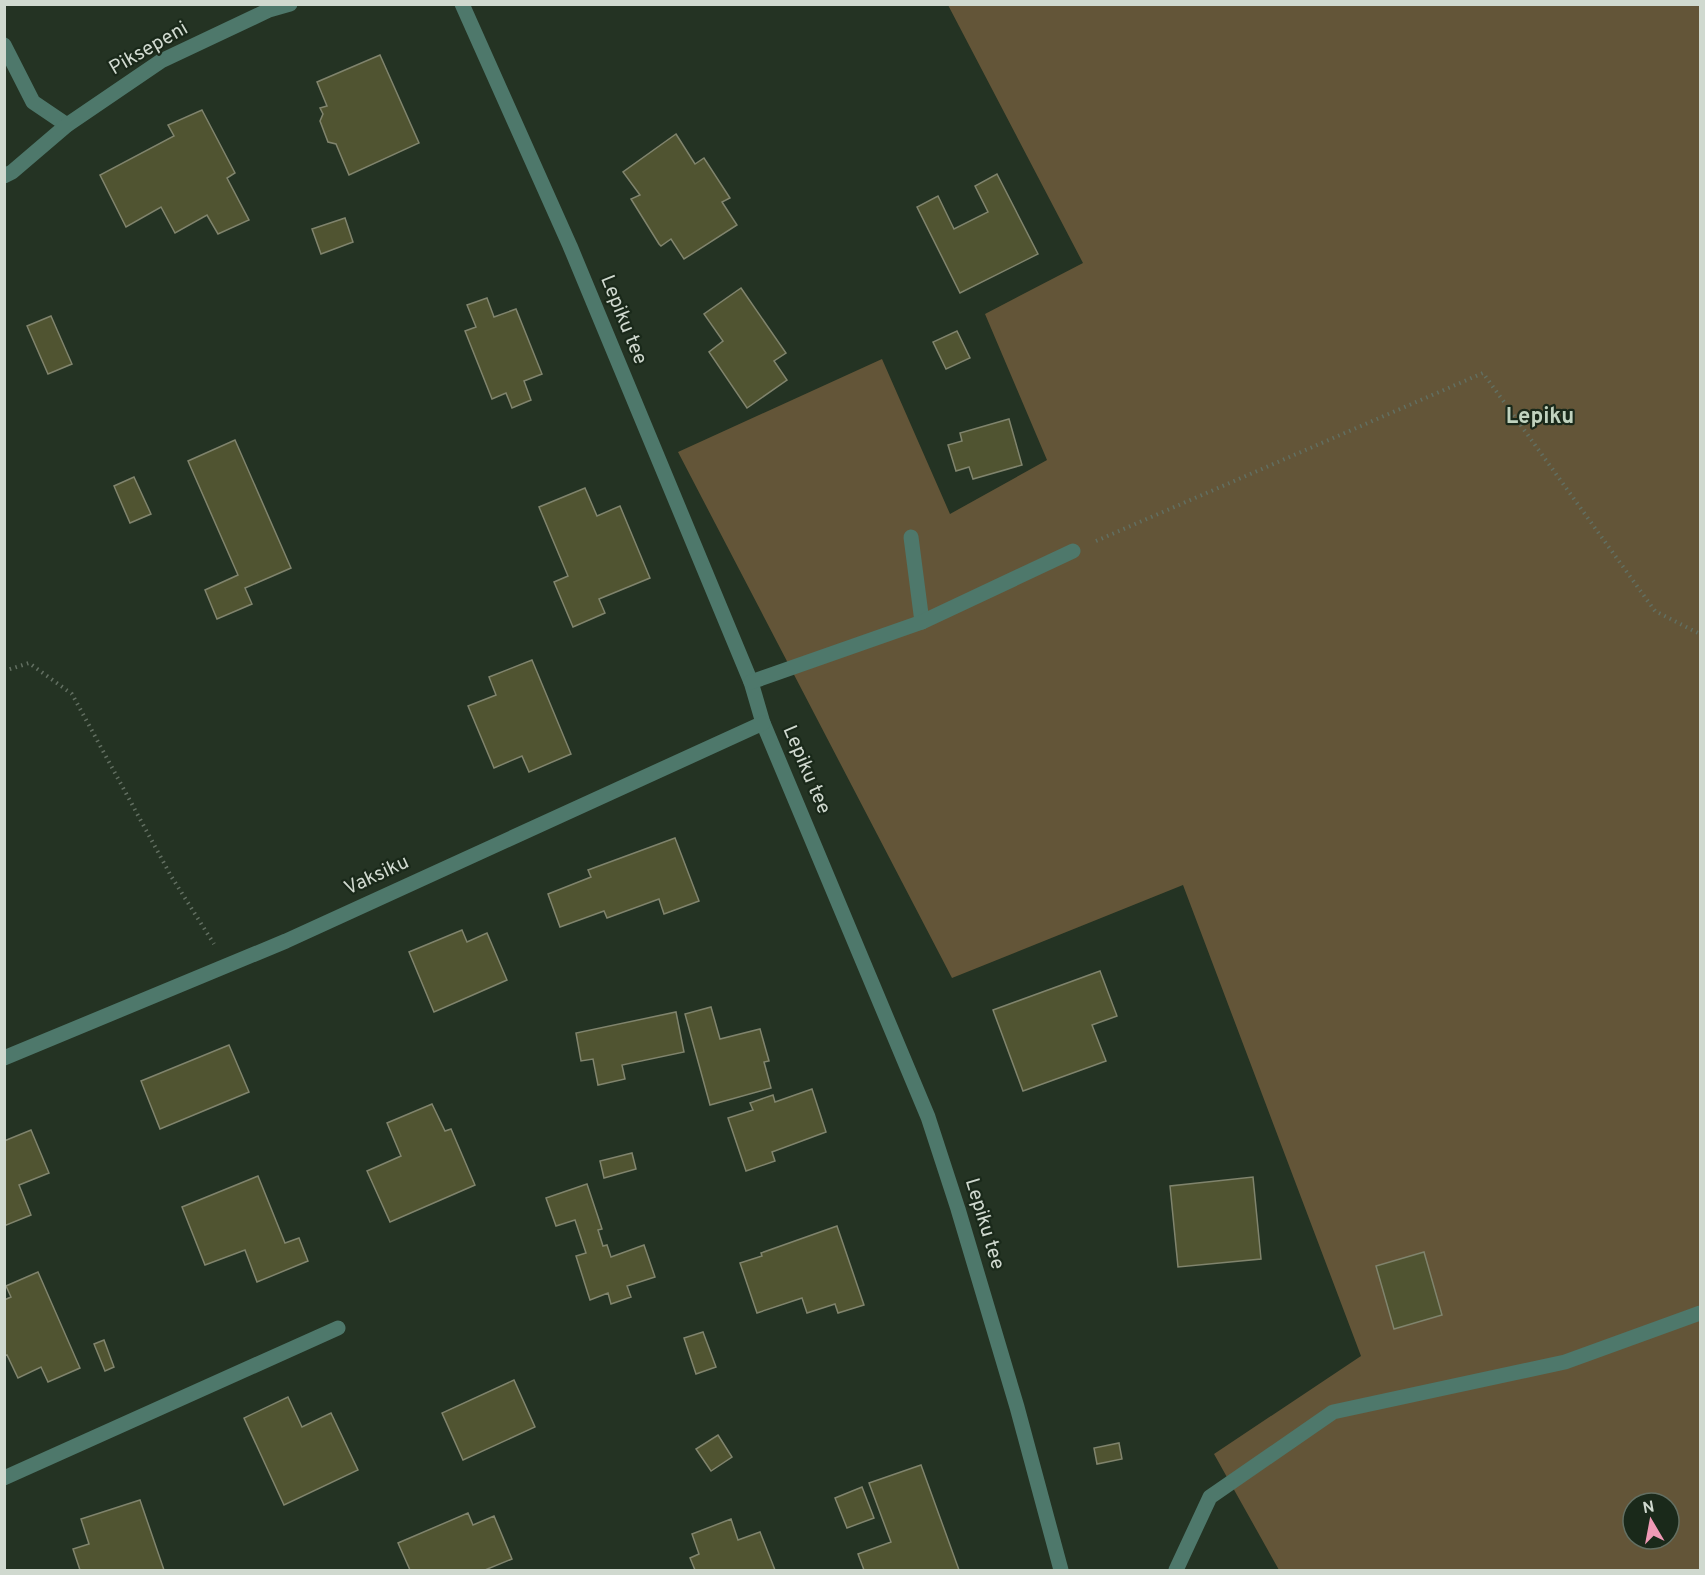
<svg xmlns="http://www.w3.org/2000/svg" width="1705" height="1575" viewBox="0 0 1705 1575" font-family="Overpass,sans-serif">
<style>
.green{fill:#635538;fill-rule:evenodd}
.building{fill:#505431;stroke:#80846d;stroke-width:1.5}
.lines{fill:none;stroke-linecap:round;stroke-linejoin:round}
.path{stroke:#626f61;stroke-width:4;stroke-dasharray:1.5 4.5;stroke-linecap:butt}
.minor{stroke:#4e786b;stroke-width:15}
.labels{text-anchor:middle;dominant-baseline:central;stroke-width:4.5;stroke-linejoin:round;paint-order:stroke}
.street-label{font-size:20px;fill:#d0d9cf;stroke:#1a291a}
.quarter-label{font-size:22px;font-weight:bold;fill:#c1d3bf;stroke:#1a291a}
</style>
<rect width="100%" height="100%" fill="#243323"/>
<path class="green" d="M 948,5 L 1700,5 L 1700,1570 L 1279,1570 L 1214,1454 L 1361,1356 L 1183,885 L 952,978 L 678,452 L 882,359 L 950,514 L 1047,460 L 985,314 L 1083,263 ZM 1633,1503 L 1669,1503 L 1669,1539 L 1633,1539 Z"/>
<g class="building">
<path d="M 380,55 L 419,143 L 349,175 L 336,144 L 328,142 L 320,121 L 323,114 L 320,108 L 327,106 L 317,82 Z"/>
<path d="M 202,110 L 235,173 L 227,178 L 249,220 L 218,234 L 207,215 L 175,233 L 161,207 L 126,227 L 100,175 L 174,136 L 168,125 Z"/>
<path d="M 676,134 L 695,164 L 704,158 L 730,198 L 722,202 L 737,225 L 684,259 L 671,239 L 661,246 L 659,244 L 631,199 L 640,195 L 623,172 Z"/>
<path d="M 997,174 L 1038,254 L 960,293 L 917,207 L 938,196 L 954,229 L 988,212 L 975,186 Z"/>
<path d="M 345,218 L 353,242 L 321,254 L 312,229 Z"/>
<path d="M 741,288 L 786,353 L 774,361 L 787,380 L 747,408 L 709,352 L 723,341 L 704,314 Z"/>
<path d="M 487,298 L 494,317 L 516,309 L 542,374 L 524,381 L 531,400 L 512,408 L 506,393 L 492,399 L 465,331 L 476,327 L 467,305 Z"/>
<path d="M 51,316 L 72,364 L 48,374 L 27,326 Z"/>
<path d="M 957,331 L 970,358 L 946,369 L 933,342 Z"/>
<path d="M 1009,419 L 1022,465 L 973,479 L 969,467 L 956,471 L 948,445 L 962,441 L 960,433 Z"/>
<path d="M 235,440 L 291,568 L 245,588 L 252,604 L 217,619 L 205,590 L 238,575 L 188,461 Z"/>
<path d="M 134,477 L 151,514 L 130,523 L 114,486 Z"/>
<path d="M 585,488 L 597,516 L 620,506 L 650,578 L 599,599 L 605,613 L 573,627 L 554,582 L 568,576 L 539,507 Z"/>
<path d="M 532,660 L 571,754 L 529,772 L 522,756 L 494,768 L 468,706 L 496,695 L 489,677 Z"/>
<path d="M 675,838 L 699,901 L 664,914 L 659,899 L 607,918 L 604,911 L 560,927 L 548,894 L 591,877 L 588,870 Z"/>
<path d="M 462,930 L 467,942 L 487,933 L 507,980 L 434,1012 L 409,952 Z"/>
<path d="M 1100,971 L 1117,1016 L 1092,1025 L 1106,1061 L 1023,1091 L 993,1010 Z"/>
<path d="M 711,1007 L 720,1039 L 760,1029 L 769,1061 L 764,1062 L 771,1088 L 710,1105 L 685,1014 Z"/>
<path d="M 676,1012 L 684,1052 L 622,1065 L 625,1079 L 598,1085 L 593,1059 L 581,1061 L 576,1033 Z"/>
<path d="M 229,1045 L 249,1092 L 160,1129 L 141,1081 Z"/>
<path d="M 812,1089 L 826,1132 L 772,1152 L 775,1161 L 746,1171 L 728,1118 L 753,1110 L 750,1103 L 773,1095 L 775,1102 Z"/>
<path d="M 432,1104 L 445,1131 L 451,1129 L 475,1185 L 390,1222 L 367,1171 L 401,1156 L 387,1123 Z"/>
<path d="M 31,1130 L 49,1173 L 19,1185 L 31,1215 L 4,1226 L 4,1141 Z"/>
<path d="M 632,1153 L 636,1169 L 604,1178 L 600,1161 Z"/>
<path d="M 258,1176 L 285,1243 L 299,1238 L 308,1261 L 257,1282 L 245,1250 L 205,1265 L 182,1207 Z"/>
<path d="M 1253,1177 L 1261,1259 L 1178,1267 L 1170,1186 Z"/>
<path d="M 587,1184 L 602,1229 L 598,1230 L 603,1246 L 607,1245 L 611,1257 L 644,1245 L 655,1277 L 627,1286 L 631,1297 L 611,1304 L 608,1293 L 590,1300 L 576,1256 L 586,1253 L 575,1220 L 556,1226 L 546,1198 Z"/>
<path d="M 837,1226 L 864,1305 L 838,1313 L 835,1304 L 807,1313 L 802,1298 L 757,1313 L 740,1263 L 762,1256 L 761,1253 Z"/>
<path d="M 1424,1252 L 1442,1315 L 1394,1329 L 1376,1266 Z"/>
<path d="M 38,1272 L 80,1368 L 48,1382 L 41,1367 L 18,1378 L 7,1355 L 4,1356 L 4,1300 L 11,1297 L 6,1286 Z"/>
<path d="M 703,1332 L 716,1367 L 696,1374 L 684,1338 Z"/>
<path d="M 104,1340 L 114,1367 L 105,1371 L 94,1344 Z"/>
<path d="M 514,1380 L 535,1427 L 463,1460 L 442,1413 Z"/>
<path d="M 288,1397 L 302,1427 L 331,1413 L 358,1470 L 284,1505 L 244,1418 Z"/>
<path d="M 718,1435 L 732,1457 L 711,1471 L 696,1449 Z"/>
<path d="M 1119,1443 L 1122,1459 L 1097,1464 L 1094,1448 Z"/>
<path d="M 921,1465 L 959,1570 L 864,1570 L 858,1554 L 891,1542 L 869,1483 Z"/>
<path d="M 862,1487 L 874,1518 L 847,1528 L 835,1498 Z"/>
<path d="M 140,1500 L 164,1570 L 80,1570 L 73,1549 L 89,1544 L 81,1519 Z"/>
<path d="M 468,1513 L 473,1525 L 494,1516 L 512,1559 L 485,1570 L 410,1570 L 398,1543 Z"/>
<path d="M 731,1519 L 738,1540 L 760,1532 L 775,1570 L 695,1570 L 690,1558 L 699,1554 L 692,1534 Z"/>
</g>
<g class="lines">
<g class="path">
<path d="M 1096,541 L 1483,373 L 1655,611 L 1700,634"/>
<path d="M 4,671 L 29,663 L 72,694 L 171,876 L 214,944"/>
</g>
<g class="minor">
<path d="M 462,4 L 570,246 L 751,682 L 763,723 L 928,1117 L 958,1209 L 1017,1407 L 1061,1570"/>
<path d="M 4,45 L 33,102 L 67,125"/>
<path d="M 4,176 L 12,172 L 67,125 L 161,61 L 269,10 L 290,4"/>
<path d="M 911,537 L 922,622"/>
<path d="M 751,682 L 922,622 L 1073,551"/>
<path d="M 4,1058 L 286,941 L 763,723"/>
<path d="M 4,1478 L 338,1328"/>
<path d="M 1176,1570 L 1210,1497 L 1333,1412 L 1565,1362 L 1700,1313"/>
</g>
</g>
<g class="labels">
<g class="street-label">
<text transform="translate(149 49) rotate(-30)">Piksepeni</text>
<text transform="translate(623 320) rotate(68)">Lepiku tee</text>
<text transform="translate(806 770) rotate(67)">Lepiku tee</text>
<text transform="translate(377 876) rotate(-25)">Vaksiku</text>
<text transform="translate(984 1224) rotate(73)">Lepiku tee</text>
</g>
<g class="quarter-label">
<text x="1540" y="417">Lepiku</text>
</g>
</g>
<rect width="1705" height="1575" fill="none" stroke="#d0d9cf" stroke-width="12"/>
<g transform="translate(1651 1521) rotate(350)"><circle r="28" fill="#1a291a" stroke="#636f62" stroke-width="1.5"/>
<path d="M0-4.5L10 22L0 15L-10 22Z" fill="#f09ab6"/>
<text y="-9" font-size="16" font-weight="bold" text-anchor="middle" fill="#d0d9cf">N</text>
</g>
</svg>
